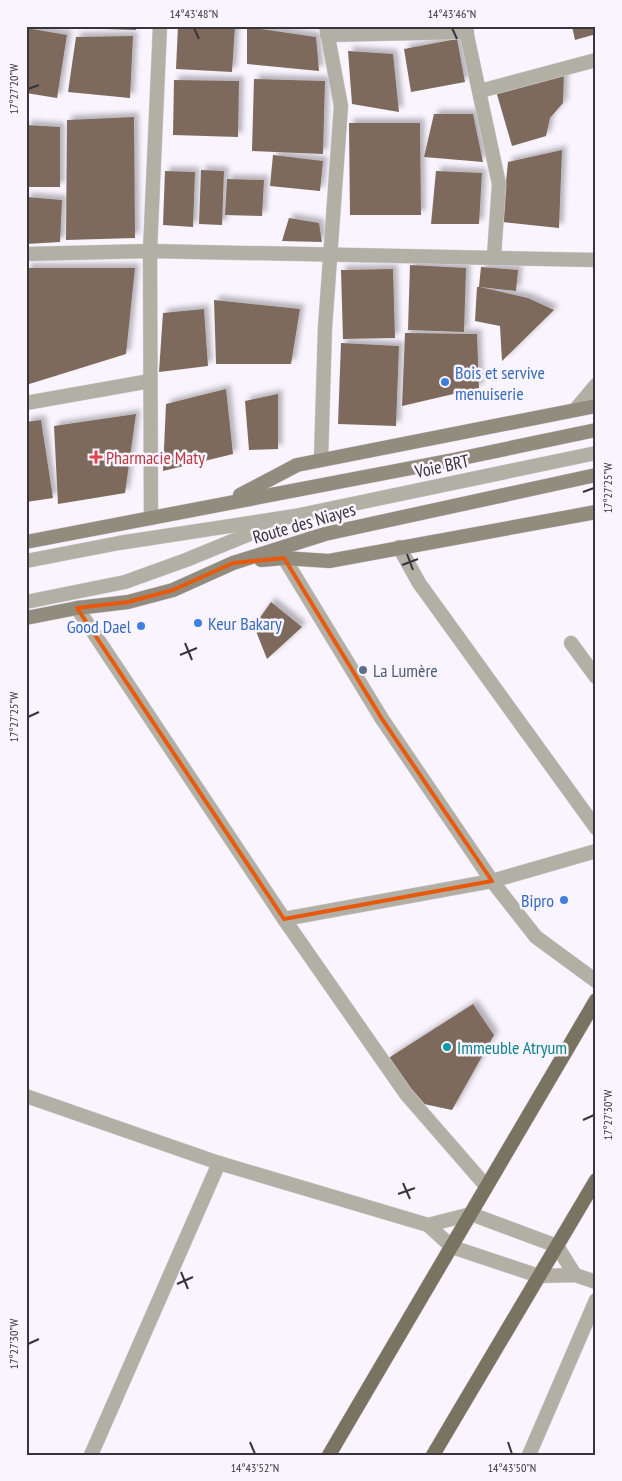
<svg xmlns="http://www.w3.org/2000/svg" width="622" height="1481" viewBox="0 0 622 1481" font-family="'PT Sans Narrow',sans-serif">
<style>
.building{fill:#7d6b5b;filter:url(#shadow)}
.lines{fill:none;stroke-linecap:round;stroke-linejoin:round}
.service-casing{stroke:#d6d1db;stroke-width:15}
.minor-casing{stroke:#d6d1db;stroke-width:15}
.tertiary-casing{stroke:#d6d1db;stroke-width:15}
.secondary-casing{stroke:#d6d1db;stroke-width:15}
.primary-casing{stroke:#d6d1db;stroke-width:15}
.service{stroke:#b2afa4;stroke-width:14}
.minor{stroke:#b2afa4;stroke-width:14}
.tertiary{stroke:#b2afa4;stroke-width:14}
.secondary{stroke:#918c7d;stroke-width:14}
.primary{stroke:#797361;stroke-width:14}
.marked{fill:none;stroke:#e8590c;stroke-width:4;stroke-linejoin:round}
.ticks{fill:none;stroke:#38343d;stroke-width:2}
.shop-dot{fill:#3f7fe0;stroke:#f9f4fe;stroke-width:2}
.health-dot{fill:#e0444e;stroke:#f9f4fe;stroke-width:2}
.service-dot{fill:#5c6f8a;stroke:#f9f4fe;stroke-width:2}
.culture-dot{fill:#0f9aa8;stroke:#f9f4fe;stroke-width:2}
.labels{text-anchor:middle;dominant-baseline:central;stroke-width:5;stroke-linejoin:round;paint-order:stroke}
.shop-label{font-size:18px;fill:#366cbe;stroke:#f9f4fe;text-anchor:start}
.health-label{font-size:18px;fill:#be3a42;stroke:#f9f4fe;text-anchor:start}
.street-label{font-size:18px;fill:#38343d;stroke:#f9f4fe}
.service-label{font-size:18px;fill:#4e5e75;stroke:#f9f4fe;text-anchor:start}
.culture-label{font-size:18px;fill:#0d838f;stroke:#f9f4fe;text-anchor:start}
.neatline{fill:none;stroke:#38343d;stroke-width:2}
.ticks-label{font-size:12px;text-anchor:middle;fill:#38343d}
</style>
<defs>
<filter id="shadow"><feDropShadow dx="4.5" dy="-4.5" stdDeviation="2.5" flood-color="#0004"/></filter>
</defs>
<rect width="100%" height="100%" fill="#f9f4fe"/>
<g class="building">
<path d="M 52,26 L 65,26 L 65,29 Z"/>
<path d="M 74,26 L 136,26 L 136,30 L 73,28 Z"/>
<path d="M 178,26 L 235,26 L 232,72 L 176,69 Z"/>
<path d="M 572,26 L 596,26 L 596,34 L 575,40 Z"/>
<path d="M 247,27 L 316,37 L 319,71 L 247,64 Z"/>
<path d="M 26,28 L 67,35 L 57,98 L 26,93 Z"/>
<path d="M 133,36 L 130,98 L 68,92 L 76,37 Z"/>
<path d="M 457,39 L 465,82 L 411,92 L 404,49 Z"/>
<path d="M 348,51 L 393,54 L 399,112 L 352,104 Z"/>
<path d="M 564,71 L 563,103 L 550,118 L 546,136 L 512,146 L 496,91 Z"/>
<path d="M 254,79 L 325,81 L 323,154 L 252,151 Z"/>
<path d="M 174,80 L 239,81 L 238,137 L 173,135 Z"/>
<path d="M 434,114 L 473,114 L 483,162 L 424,157 Z"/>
<path d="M 134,117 L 135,238 L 66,240 L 67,120 Z"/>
<path d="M 349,123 L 420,123 L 421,215 L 350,215 Z"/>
<path d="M 26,125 L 60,127 L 60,187 L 26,187 Z"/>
<path d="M 562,150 L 559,228 L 502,222 L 508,162 Z"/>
<path d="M 273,155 L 323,161 L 320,191 L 270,186 Z"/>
<path d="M 201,170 L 224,171 L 222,225 L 199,224 Z"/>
<path d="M 165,171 L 195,172 L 193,227 L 163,225 Z"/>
<path d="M 436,171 L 482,173 L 479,224 L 431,224 Z"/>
<path d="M 227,179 L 264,180 L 262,216 L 225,215 Z"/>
<path d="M 26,197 L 62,200 L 60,242 L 26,244 Z"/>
<path d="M 289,218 L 319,223 L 322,242 L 282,241 Z"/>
<path d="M 410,265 L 466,268 L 464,332 L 408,330 Z"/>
<path d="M 481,267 L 518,270 L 516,291 L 480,287 L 528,298 L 554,310 L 502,361 L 500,326 L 475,321 L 477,287 L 479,287 Z"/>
<path d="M 26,268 L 135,268 L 126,354 L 26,385 Z"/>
<path d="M 393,269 L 395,338 L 343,339 L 341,270 Z"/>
<path d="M 214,300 L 300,309 L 291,364 L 216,364 Z"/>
<path d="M 204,309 L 208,366 L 159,372 L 163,313 Z"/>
<path d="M 405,333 L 477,334 L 479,388 L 402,406 Z"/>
<path d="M 341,343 L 399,346 L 396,426 L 338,424 Z"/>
<path d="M 226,389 L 233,454 L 163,471 L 166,404 Z"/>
<path d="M 278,394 L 278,449 L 249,450 L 245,401 Z"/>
<path d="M 136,414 L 125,493 L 58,504 L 54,426 Z"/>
<path d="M 41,420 L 53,498 L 26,502 L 26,422 Z"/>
<path d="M 271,602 L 302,627 L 267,659 L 254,626 Z"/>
<path d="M 473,1004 L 494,1035 L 452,1110 L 419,1103 L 387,1059 Z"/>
</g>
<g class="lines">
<g class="service-casing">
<g id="service">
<path d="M 26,561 L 119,543 L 295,516 L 596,453"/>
<path d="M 26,602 L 125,582 L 186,560 L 274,524"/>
<path d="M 571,643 L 596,677"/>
</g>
</g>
<g class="minor-casing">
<g id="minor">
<path d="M 465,26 L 499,184 L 494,256"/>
<path d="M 327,35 L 467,32"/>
<path d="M 480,91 L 596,60"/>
<path d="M 26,254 L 150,251 L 596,260"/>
<path d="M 26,403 L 150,381"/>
<path d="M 575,410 L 596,385"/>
<path d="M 321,459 L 325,328 L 341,106 L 326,26"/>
<path d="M 151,518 L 150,251 L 160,26"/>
<path d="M 399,547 L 419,583 L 596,828"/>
<path d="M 284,558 L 382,719 L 492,881 L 536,937 L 596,981"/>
<path d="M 77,608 L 284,919 L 406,1094 L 486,1186"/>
<path d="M 284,919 L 492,881 L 596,851"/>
<path d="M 557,1246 L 575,1275"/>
<path d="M 539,1276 L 575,1275 L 596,1282"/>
<path d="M 91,1455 L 219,1163"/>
<path d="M 529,1455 L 596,1300"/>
</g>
</g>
<g class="tertiary-casing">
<g id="tertiary">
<path d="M 26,1096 L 219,1163 L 428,1225 L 452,1247 L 539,1276"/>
<path d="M 428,1225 L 471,1214 L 557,1246"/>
</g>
</g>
<g class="secondary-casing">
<g id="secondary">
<path d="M 240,495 L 297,465 L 596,406"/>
<path d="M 26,542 L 453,460 L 596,430"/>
<path d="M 261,560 L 284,558 L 329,561 L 596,512"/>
<path d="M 26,618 L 77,608 L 128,602 L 173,590 L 233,563 L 325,534 L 596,475"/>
</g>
</g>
<g class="primary-casing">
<g id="primary">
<path d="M 329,1455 L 596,1000"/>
<path d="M 433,1455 L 596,1180"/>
</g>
</g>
<use href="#service" class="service"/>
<use href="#minor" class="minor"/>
<use href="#tertiary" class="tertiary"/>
<use href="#secondary" class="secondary"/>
<use href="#primary" class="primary"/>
</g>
<path class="marked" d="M 284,558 L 382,719 L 492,881 L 284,919 L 77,608 L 128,602 L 173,590 L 233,563 Z"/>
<path class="ticks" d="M 194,28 L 199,39M 452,28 L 457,39M 28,89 L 39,85M 583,492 L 594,488M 407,554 L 413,570M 402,565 L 418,559M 185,643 L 192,660M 180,655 L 197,648M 28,717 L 39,712M 583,1120 L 594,1115M 403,1183 L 410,1199M 398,1194 L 415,1188M 181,1272 L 188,1289M 177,1284 L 193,1277M 28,1344 L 39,1339M 250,1442 L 255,1454M 508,1442 L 512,1454"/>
<g class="shop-dot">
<circle cx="445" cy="382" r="5"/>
<circle cx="198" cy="623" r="5"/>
<circle cx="141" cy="626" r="5"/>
<circle cx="564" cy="900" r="5"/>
</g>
<path class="health-dot" d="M93.5 449.5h5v5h5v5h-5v5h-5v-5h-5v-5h5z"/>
<circle class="service-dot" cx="363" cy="670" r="5"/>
<circle class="culture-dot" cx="447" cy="1047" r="5"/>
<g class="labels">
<g class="shop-label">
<text x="455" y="372">Bois et servive<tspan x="455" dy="21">menuiserie</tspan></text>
<text x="208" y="623">Keur Bakary</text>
<text x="131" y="626" text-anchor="end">Good Dael</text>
<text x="554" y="900" text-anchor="end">Bipro</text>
</g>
<g class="health-label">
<text x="106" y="457">Pharmacie Maty</text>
</g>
<g class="street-label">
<text transform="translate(442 466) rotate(-12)">Voie BRT</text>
<text transform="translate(304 523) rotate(-16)">Route des Niayes</text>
</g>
<g class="service-label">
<text x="373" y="670">La Lumère</text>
</g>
<g class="culture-label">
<text x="457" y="1047">Immeuble Atryum</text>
</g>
</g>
<rect width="622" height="1481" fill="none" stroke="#f9f4fe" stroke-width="55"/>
<rect x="28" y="28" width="566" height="1426" class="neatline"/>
<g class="ticks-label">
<text x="194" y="18">14°43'48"N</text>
<text x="452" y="18">14°43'46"N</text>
<text transform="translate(14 89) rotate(-90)" y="4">17°27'20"W</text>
<text transform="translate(608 488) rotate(-90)" y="4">17°27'25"W</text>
<text transform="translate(14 717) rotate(-90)" y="4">17°27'25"W</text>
<text transform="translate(608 1115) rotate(-90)" y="4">17°27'30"W</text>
<text transform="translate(14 1344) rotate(-90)" y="4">17°27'30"W</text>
<text x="255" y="1472">14°43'52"N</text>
<text x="512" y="1472">14°43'50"N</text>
</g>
</svg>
